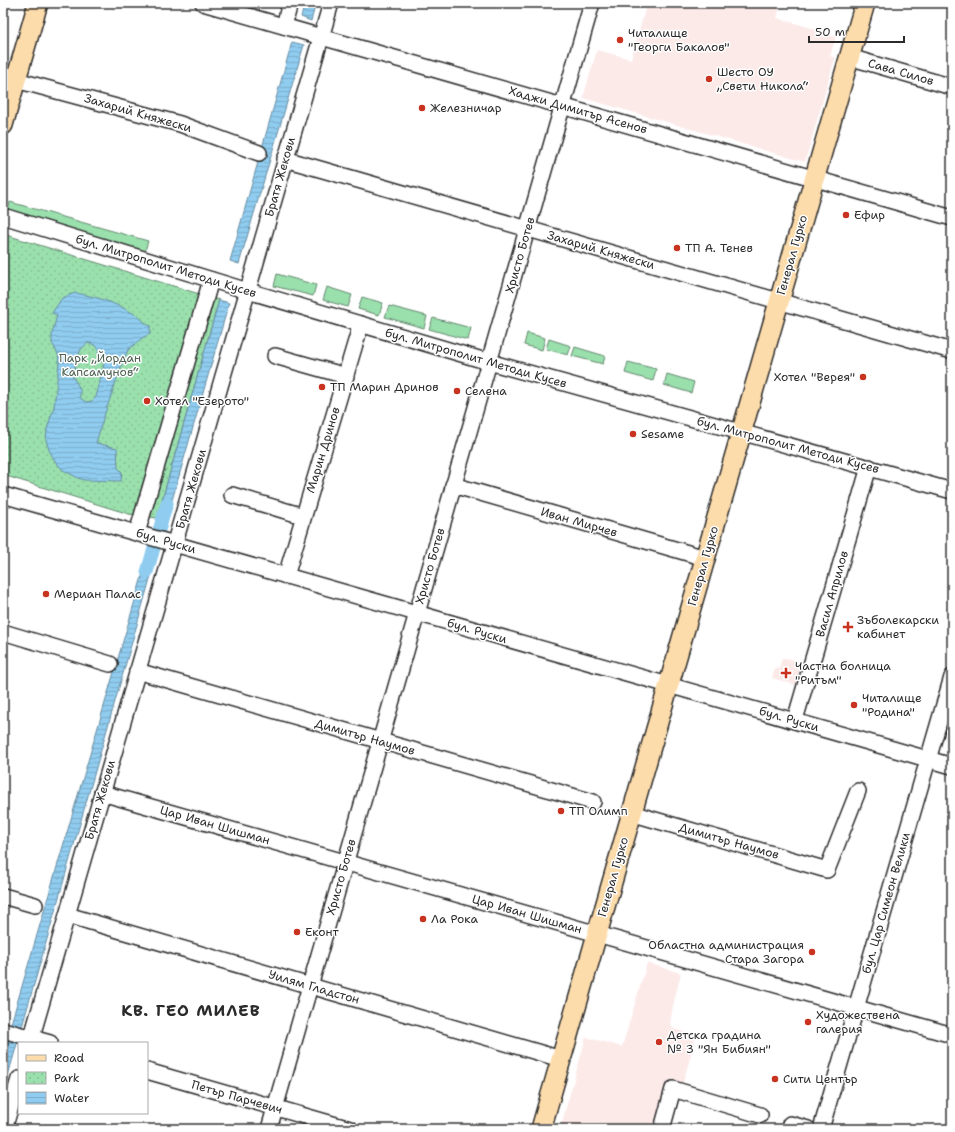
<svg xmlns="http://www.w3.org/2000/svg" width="955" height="1132" viewBox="0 0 955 1132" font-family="'Shantell Sans',sans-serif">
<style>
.built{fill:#fceae9}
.grass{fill:#9ae0ad;stroke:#62866c}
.park{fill:url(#park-dots);stroke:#62866c}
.water{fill:url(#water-rules);stroke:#678ca1;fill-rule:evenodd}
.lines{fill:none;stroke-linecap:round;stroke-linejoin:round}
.canal{stroke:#8fccef;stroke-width:13}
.minor-casing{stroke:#2b2b2b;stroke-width:18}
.major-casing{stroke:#2b2b2b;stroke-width:22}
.minor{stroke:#fff;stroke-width:15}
.major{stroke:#fddcac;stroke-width:19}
.poi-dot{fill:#c8321e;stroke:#fff;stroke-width:1.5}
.labels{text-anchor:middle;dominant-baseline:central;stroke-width:3;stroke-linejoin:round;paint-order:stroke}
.poi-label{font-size:12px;fill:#2b2b2b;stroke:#fff;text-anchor:start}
.street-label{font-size:12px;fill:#2b2b2b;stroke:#fff}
.park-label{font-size:12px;fill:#4c6152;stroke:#fff}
.district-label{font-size:16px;font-weight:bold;letter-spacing:1px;fill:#2b2b2b;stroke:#fff}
</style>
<defs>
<pattern id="park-dots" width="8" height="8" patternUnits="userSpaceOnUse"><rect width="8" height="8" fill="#9ae0ad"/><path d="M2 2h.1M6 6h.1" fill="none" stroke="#85c095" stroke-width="1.8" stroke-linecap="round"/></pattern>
<pattern id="water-rules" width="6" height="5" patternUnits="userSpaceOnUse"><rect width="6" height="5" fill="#8fccef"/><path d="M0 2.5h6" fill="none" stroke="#7cafcd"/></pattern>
</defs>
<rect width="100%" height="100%" fill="#fff"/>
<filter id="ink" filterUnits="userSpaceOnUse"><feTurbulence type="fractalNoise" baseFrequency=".025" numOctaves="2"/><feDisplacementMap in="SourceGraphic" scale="8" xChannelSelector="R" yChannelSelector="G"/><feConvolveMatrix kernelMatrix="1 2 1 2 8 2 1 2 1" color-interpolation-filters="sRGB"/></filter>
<g filter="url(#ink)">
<g class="built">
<path d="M 647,3 L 781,3 L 777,18 L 822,31 L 821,32 L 836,37 L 830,56 L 835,58 L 805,162 L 583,98 L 597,50 L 631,59 Z"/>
<path d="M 782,658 L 785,659 L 786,658 L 801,662 L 796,685 L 772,678 L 775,668 L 779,669 Z"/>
<path d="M 647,963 L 681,973 L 673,1006 L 670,1024 L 674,1029 L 696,1036 L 683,1083 L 673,1080 L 658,1129 L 560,1129 L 586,1037 L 622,1047 Z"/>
</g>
<g class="grass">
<path d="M 10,202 L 148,241 L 144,254 L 7,215 Z"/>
<path d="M 277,274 L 316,285 L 313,296 L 274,286 Z"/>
<path d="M 327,287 L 352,295 L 348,307 L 323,300 Z"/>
<path d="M 362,297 L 383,303 L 379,315 L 358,309 Z"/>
<path d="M 389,306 L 427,316 L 424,328 L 385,317 Z"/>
<path d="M 433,318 L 471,328 L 468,340 L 429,329 Z"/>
<path d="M 527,333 L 545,338 L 542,350 L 524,345 Z"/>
<path d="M 549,339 L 571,346 L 568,355 L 546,349 Z"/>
<path d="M 575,347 L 605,356 L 603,364 L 572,356 Z"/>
<path d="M 628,362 L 656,369 L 653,381 L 625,373 Z"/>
<path d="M 667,374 L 694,382 L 691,393 L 664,385 Z"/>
</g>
<path class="park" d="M 3,234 L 219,300 L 157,518 L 129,514 L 3,475 Z"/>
<g class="water">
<path d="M 305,3 L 316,3 L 311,21 L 301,17 Z"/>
<path d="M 292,42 L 304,45 L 239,264 L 230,261 Z"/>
<path d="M 75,293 C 96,296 118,304 136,315 C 142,318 144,324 150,326 L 150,334 L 142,338 L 128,350 L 122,364 L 103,419 L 96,443 L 117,448 L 118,468 L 122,472 L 121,481 L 84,480 L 78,478 L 63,470 L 55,461 L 49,450 L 46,440 L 47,429 L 54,407 L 59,362 L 58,354 L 52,343 L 52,334 L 57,315 L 52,313 L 62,298 ZM 88,343 C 99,345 99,348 98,358 L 104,364 L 96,397 L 92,401 L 86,402 L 80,398 L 80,389 L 73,377 L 75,366 L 81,349 Z"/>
<path d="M 219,300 L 229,303 L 166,521 L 157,518 Z"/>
<path d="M 148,556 L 156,558 L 3,1093 L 3,1051 Z"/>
</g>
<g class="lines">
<path class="canal" d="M 147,572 L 167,503"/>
<g class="minor-casing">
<g id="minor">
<path d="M 203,3 L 952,218"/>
<path d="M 284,26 L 290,3"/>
<path d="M 849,57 L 952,87"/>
<path d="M 16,80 L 180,124 L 259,153"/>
<path d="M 285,159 L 952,351"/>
<path d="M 3,216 L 248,291 L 489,362 L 952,491"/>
<path d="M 275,356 L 346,376"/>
<path d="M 453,485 L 705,558"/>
<path d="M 3,495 L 952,766"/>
<path d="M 232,495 L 303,516"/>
<path d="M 137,533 L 211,280"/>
<path d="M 286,576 L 361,324"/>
<path d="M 3,632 L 110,664"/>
<path d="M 137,671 L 593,802"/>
<path d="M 795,720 L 869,467"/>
<path d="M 102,793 L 952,1035"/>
<path d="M 631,813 L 827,870 L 858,791"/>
<path d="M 3,896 L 35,905"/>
<path d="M 67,915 L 561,1059"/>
<path d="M 3,1030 L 50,1043"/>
<path d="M 30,1043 L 331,3"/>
<path d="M 147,1071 L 350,1129"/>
<path d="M 790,1124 L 808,1129"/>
<path d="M 4,1129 L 19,1079"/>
<path d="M 269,1129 L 592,3"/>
<path d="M 662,1129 L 673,1089 L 760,1115"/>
<path d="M 821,1129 L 952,677"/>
</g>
</g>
<g class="major-casing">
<g id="major">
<path d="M 3,125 L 38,3"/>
<path d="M 541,1129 L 865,3"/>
</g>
</g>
<use href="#minor" class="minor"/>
<use href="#major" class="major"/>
</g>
</g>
<g class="poi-dot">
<circle cx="620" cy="40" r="4"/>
<circle cx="709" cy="79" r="4"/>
<circle cx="422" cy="108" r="4"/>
<circle cx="846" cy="215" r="4"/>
<circle cx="677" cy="248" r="4"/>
<circle cx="863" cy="377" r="4"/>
<circle cx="322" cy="387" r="4"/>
<circle cx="457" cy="391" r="4"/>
<circle cx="147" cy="401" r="4"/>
<circle cx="633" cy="434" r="4"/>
<circle cx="46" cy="594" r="4"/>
<path d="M846 621h4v4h4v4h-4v4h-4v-4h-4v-4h4z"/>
<path d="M784 667h4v4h4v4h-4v4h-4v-4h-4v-4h4z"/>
<circle cx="854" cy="705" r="4"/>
<circle cx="561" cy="811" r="4"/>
<circle cx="423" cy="919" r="4"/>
<circle cx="297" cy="932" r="4"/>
<circle cx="812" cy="952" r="4"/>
<circle cx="808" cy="1022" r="4"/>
<circle cx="659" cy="1042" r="4"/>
<circle cx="775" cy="1079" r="4"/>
</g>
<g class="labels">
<g class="poi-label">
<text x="628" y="33">Читалище<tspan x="628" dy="14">"Георги Бакалов"</tspan></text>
<text x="717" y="72">Шесто ОУ<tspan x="717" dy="14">„Свети Никола“</tspan></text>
<text x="430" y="108">Железничар</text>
<text x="854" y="215">Ефир</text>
<text x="685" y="248">ТП А. Тенев</text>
<text x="855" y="377" text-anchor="end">Хотел "Верея"</text>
<text x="330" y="387">ТП Марин Дринов</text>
<text x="465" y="391">Селена</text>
<text x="155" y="401">Хотел "Езерото"</text>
<text x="641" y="434">Sesame</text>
<text x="54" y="594">Мериан Палас</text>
<text x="857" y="620">Зъболекарски<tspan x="857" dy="14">кабинет</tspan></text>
<text x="795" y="666">Частна болница<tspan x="795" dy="14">"Ритъм"</tspan></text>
<text x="862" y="698">Читалище<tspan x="862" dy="14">"Родина"</tspan></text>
<text x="569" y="811">ТП Олимп</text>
<text x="431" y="919">Ла Рока</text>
<text x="305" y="932">Еконт</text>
<text x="804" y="945" text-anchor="end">Областна администрация<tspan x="804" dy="14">Стара Загора</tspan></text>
<text x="816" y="1015">Художествена<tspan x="816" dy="14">галерия</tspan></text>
<text x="667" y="1035">Детска градина<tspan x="667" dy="14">№ 3 "Ян Бибиян"</tspan></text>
<text x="783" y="1079">Сити Център</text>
</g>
<g class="street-label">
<text transform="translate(901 72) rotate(16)">Сава Силов</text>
<text transform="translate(578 110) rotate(16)">Хаджи Димитър Асенов</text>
<text transform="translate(138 113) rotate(16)">Захарий Княжески</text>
<text transform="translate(280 177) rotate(-74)">Братя Жекови</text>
<text transform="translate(601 250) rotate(16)">Захарий Княжески</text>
<text transform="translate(520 255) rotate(-74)">Христо Ботев</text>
<text transform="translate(792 255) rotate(-74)">Генерал Гурко</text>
<text transform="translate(166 266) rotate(17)">бул. Митрополит Методи Кусев</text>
<text transform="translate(476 358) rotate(16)">бул. Митрополит Методи Кусев</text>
<text transform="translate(788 445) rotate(15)">бул. Митрополит Методи Кусев</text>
<text transform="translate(323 450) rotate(-73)">Марин Дринов</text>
<text transform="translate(191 489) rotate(-74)">Братя Жекови</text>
<text transform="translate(579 522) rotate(16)">Иван Мирчев</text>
<text transform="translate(166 541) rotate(16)">бул. Руски</text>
<text transform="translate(430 566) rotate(-74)">Христо Ботев</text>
<text transform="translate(703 566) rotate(-74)">Генерал Гурко</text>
<text transform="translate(832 594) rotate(-74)">Васил Априлов</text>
<text transform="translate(477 631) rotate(16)">бул. Руски</text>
<text transform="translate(789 719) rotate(16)">бул. Руски</text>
<text transform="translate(365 737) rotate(16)">Димитър Наумов</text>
<text transform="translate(100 800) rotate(-74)">Братя Жекови</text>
<text transform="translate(215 825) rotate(16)">Цар Иван Шишман</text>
<text transform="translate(729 841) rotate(16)">Димитър Наумов</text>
<text transform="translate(341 877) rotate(-74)">Христо Ботев</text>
<text transform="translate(613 877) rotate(-74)">Генерал Гурко</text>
<text transform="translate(886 903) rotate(-74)">бул. Цар Симеон Велики</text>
<text transform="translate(527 914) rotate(16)">Цар Иван Шишман</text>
<text transform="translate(314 987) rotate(16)">Уилям Гладстон</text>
<text transform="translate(237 1097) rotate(16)">Петър Парчевич</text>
</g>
<g class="park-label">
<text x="100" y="358">Парк „Йордан<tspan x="100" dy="14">Капсамунов“</tspan></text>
</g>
<g class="district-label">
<text x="191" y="1010">КВ. ГЕО МИЛЕВ</text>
</g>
</g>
<rect width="955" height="1132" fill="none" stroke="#fff" stroke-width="16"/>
<rect x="8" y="8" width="939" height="1116" fill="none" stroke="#2b2b2b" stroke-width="1.5" filter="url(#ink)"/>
<rect x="18" y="1042" width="130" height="72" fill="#ffffff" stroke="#aaaaaa"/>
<rect x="26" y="1055" width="20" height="6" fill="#fddcac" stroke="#aaaaaa"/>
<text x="54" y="1062" font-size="12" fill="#2b2b2b">Road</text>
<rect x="26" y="1072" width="20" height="12" fill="url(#park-dots)" stroke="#aaaaaa"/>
<text x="54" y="1082" font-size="12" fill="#2b2b2b">Park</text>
<rect x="26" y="1092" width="20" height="12" fill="url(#water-rules)" stroke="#aaaaaa"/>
<text x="54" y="1102" font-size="12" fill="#2b2b2b">Water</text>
<path d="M809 36v6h95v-6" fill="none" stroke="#2b2b2b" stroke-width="2"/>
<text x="815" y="36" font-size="12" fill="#2b2b2b" stroke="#ffffff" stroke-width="3" paint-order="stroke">50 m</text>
</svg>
